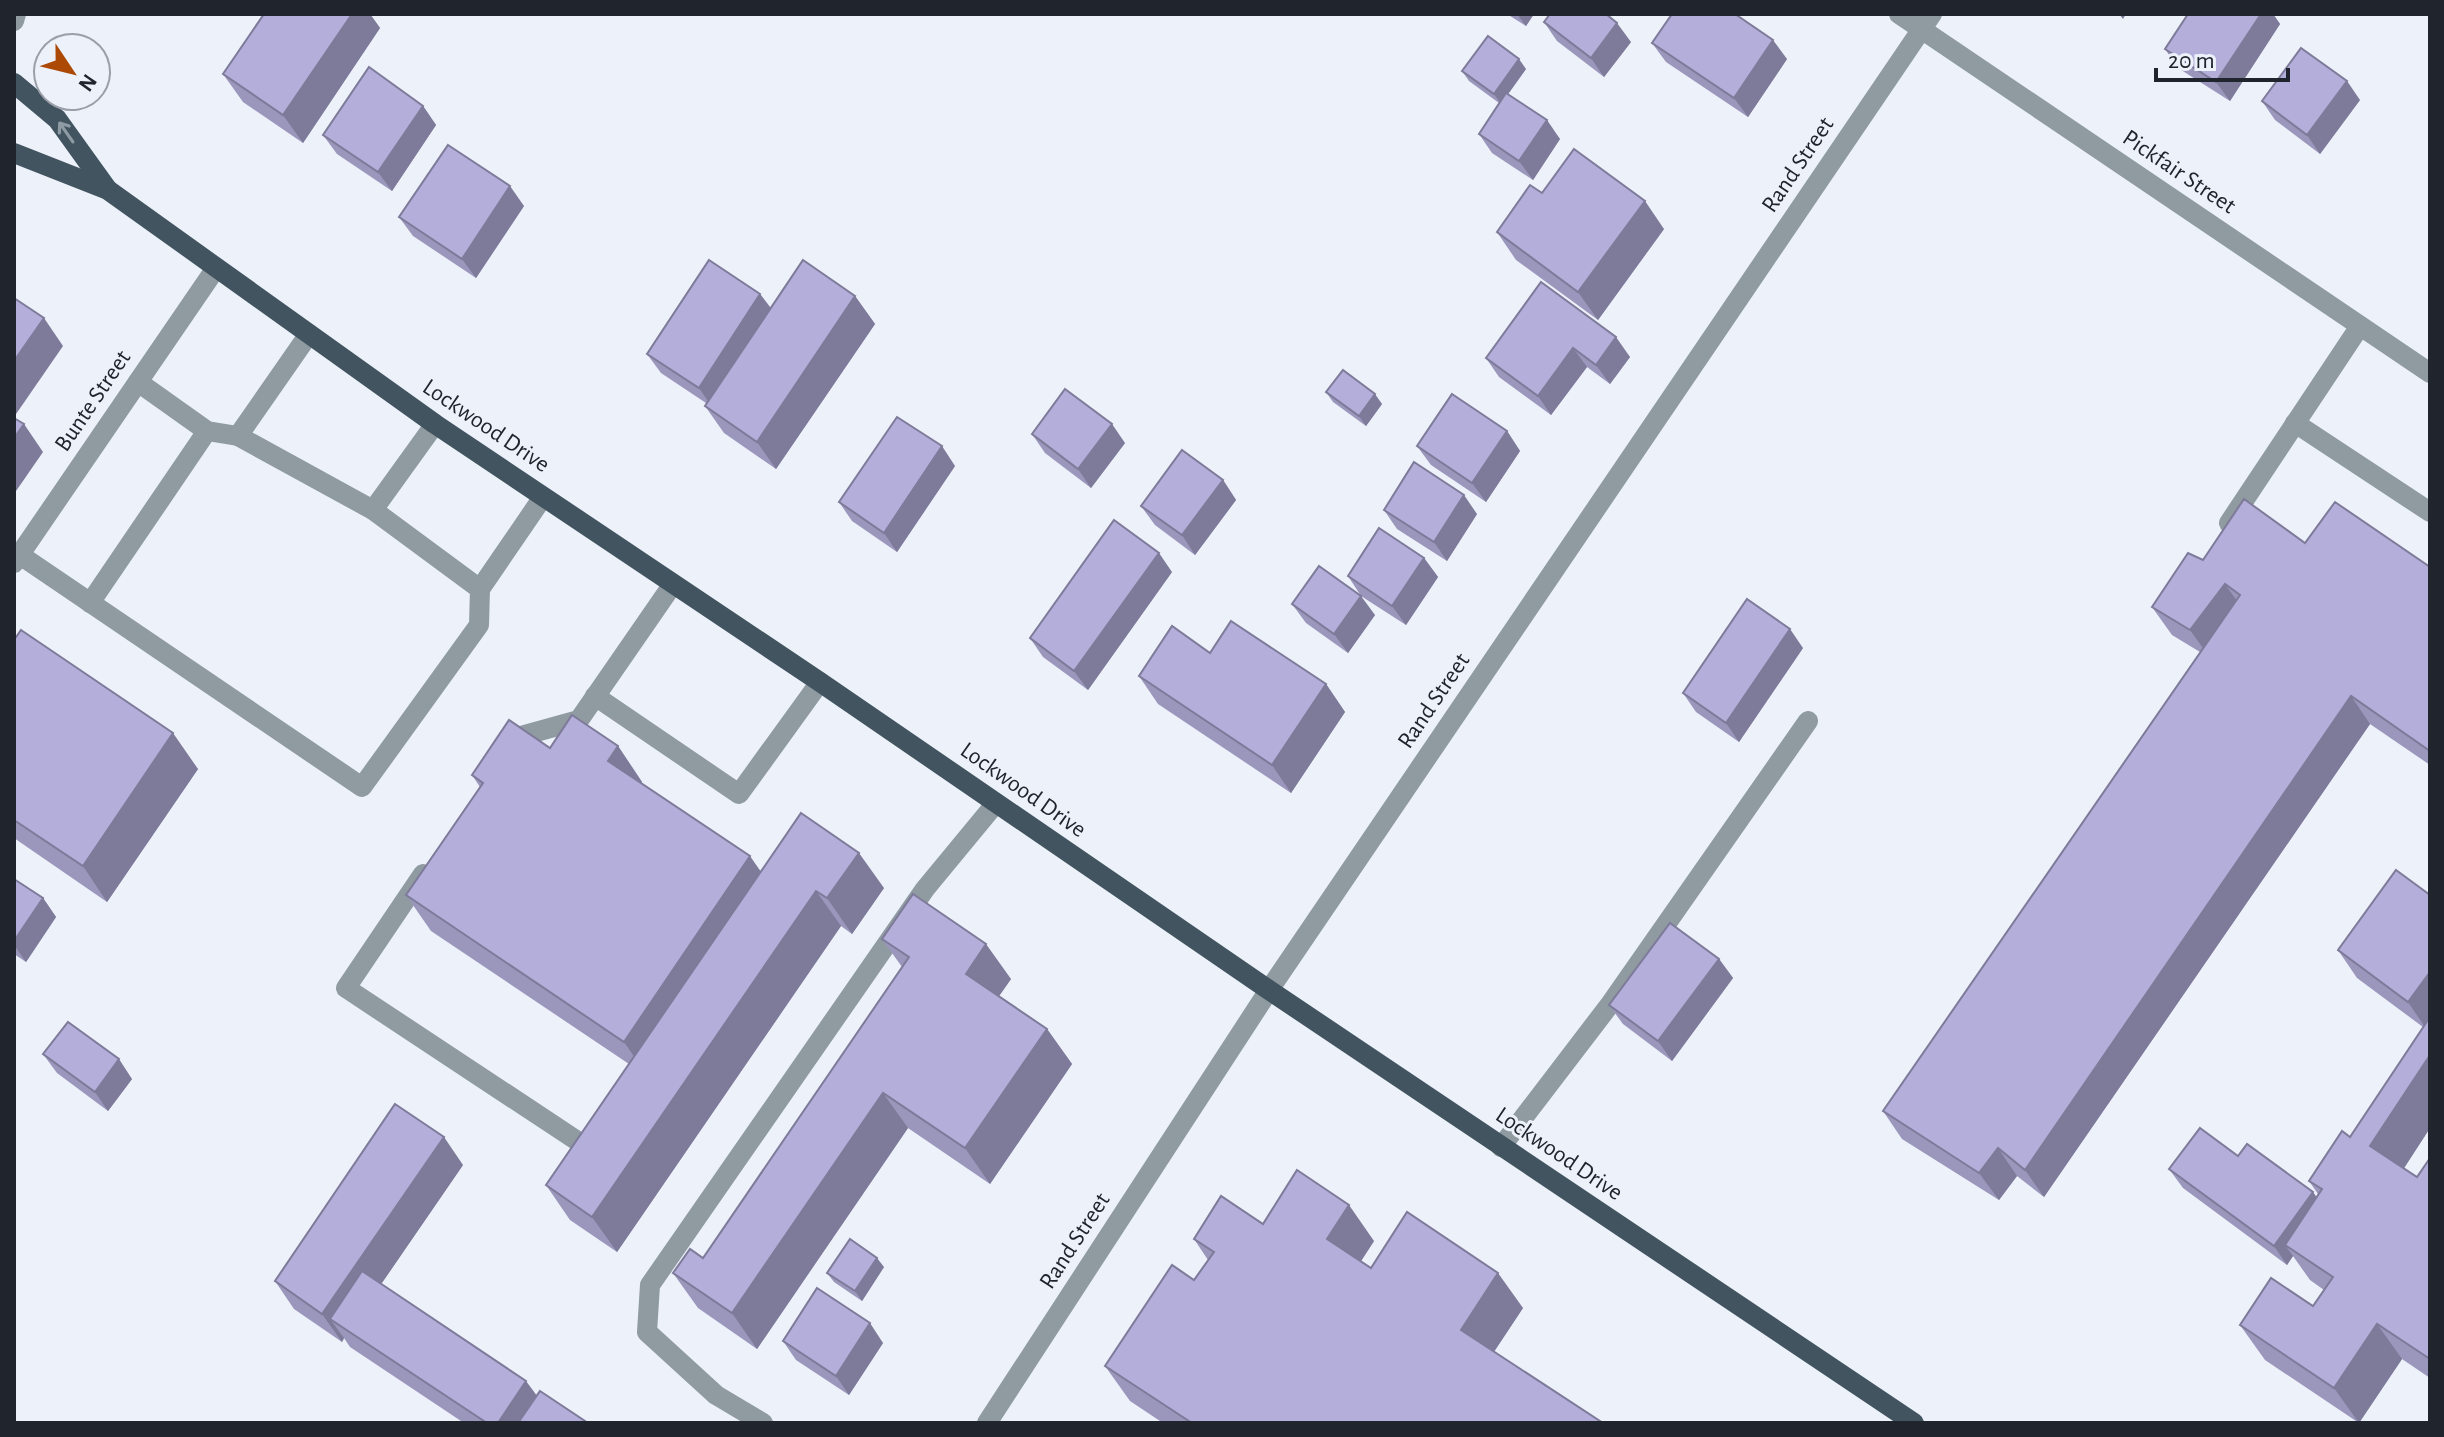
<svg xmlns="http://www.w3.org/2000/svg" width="2444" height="1437" viewBox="0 0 2444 1437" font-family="'Alegreya Sans',sans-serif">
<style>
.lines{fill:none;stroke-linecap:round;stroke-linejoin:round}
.minor{stroke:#8f9aa1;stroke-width:20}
.major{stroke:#41545f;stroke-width:20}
.wall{fill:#9b96bc}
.shaded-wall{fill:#7e7a99}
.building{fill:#b4aedb;stroke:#7e7a99;stroke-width:2}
.oneway{stroke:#8e9ba5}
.labels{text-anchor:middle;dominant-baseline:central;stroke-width:6;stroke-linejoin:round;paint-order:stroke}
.street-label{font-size:24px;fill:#20252d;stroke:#ecf1fa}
</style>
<rect width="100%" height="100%" fill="#ecf1fa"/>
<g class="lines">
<g class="minor">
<path d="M 1899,14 L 2430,373"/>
<path d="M 14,21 L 16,14"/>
<path d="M 138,382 L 207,431 L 238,436 L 373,510 L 480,589"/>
<path d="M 2295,423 L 2430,512"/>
<path d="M 238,436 L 309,334"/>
<path d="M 373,510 L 435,424"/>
<path d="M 2229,523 L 2360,326"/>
<path d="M 20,555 L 362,787 L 479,625 L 480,589 L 543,497"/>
<path d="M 14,563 L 216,268"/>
<path d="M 90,603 L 207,431"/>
<path d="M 595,696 L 739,794 L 820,682"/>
<path d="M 510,745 L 514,738 L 579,720 L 673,584"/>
<path d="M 423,874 L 346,988 L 585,1146"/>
<path d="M 1501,1147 L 1611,1003 L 1808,721"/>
<path d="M 763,1423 L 716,1395 L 647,1332 L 650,1285 L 925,889 L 996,803"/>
<path d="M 987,1423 L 1269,990 L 1932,14"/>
</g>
<g class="major">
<path d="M 14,83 L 57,119 L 108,190"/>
<path d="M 14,153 L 108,190 L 435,424 L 820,682 L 1269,990 L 1914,1423"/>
</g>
</g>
<g class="wall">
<path d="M 264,14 L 370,14 L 380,28 L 303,143 L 243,102 L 223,74 Z"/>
<path d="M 1507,14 L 1534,14 L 1526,26 Z"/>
<path d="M 2188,14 L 2273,14 L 2280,24 L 2230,101 L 2178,68 L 2165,49 Z"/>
<path d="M 1544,22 L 1631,42 L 1604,77 L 1557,41 Z"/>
<path d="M 1652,43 L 1787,59 L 1748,117 L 1666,62 Z"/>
<path d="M 1526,69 L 1508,94 L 1560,139 L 1533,180 L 1492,153 L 1479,134 L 1499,103 L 1469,81 L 1462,71 Z"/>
<path d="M 2360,100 L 2320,154 L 2275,120 L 2262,101 Z"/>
<path d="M 423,106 L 436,125 L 392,191 L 337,154 L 323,135 Z"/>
<path d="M 1542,193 L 1664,229 L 1598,320 L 1516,260 L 1497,232 Z"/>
<path d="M 524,206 L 476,278 L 413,236 L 399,217 Z"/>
<path d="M 1541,282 L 1630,357 L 1610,384 L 1587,367 L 1551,415 L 1499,377 L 1486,358 Z"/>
<path d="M 760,294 L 771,308 L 855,296 L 875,324 L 776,469 L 724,433 L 705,406 L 706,403 L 661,373 L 647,354 Z"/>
<path d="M 1326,392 L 1382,404 L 1366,426 L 1333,402 Z"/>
<path d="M 1507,431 L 1520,451 L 1486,502 L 1431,465 L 1417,446 Z"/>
<path d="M 1032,434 L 1125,443 L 1091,488 L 1045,453 Z"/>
<path d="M 955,466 L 897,552 L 852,521 L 839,502 Z"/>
<path d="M 1223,480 L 1236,500 L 1195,555 L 1155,525 L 1141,506 Z"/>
<path d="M 1384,510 L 1477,514 L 1447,561 L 1397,529 Z"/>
<path d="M 2305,543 L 2430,567 L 2430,765 L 2370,724 L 2044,1197 L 2017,1176 L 1999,1200 L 1902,1139 L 1883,1111 L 2200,652 L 2172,635 L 2152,607 L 2203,560 Z"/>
<path d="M 1424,558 L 1438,577 L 1406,625 L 1361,596 L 1348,576 Z"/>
<path d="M 1172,572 L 1088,690 L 1043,657 L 1030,638 Z"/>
<path d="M 1292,604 L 1375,615 L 1348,653 L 1306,623 Z"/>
<path d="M 14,640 L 198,769 L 107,902 L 14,838 Z"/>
<path d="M 1803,648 L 1739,742 L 1696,712 L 1683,693 Z"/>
<path d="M 1210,653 L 1326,684 L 1345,712 L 1291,793 L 1158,704 L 1139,676 Z"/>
<path d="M 618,746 L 642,782 L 641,783 L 761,871 L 884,888 L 852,934 L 841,926 L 617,1252 L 570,1220 L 546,1185 L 629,1064 L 431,931 L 406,895 L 480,787 L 472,775 L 550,748 Z"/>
<path d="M 14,879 L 43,898 L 56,917 L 26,962 L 14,954 Z"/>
<path d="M 2430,895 L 2430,1128 L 2404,1168 L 2417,1177 L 2430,1158 L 2430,1378 L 2402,1359 L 2359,1423 L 2265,1360 L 2240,1325 L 2313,1306 L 2324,1290 L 2310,1280 L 2293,1256 L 2287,1265 L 2183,1188 L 2169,1169 L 2238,1156 L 2313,1192 L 2316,1197 L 2318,1194 L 2309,1181 L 2350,1137 L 2423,1027 L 2357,978 L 2338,950 Z"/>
<path d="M 882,939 L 1011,979 L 999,996 L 1047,1029 L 1072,1064 L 990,1184 L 908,1128 L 757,1349 L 698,1308 L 673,1273 L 703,1258 L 902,967 Z"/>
<path d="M 1719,959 L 1733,978 L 1672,1061 L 1623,1024 L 1609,1005 Z"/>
<path d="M 43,1054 L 132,1079 L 108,1111 L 57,1073 Z"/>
<path d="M 463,1165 L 381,1284 L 537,1396 L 588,1423 L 464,1423 L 350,1347 L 344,1338 L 342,1342 L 294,1309 L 275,1281 Z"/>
<path d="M 1263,1224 L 1374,1241 L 1361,1261 L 1371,1268 L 1523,1308 L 1494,1352 L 1603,1423 L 1163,1423 L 1130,1401 L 1105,1366 L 1194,1280 L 1208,1260 L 1194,1239 Z"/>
<path d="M 884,1267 L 862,1301 L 834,1282 L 827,1273 Z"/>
<path d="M 783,1341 L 883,1343 L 849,1395 L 796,1360 Z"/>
</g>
<g class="shaded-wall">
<path d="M 352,14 L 370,14 L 380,28 L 303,143 L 283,115 Z"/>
<path d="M 1517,14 L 1534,14 L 1526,26 Z"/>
<path d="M 2119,14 L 2126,14 L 2123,19 Z"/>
<path d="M 2261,14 L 2273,14 L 2280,24 L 2230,101 L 2216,82 Z"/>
<path d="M 1617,23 L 1631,42 L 1604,77 L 1591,58 Z"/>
<path d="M 1773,40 L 1787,59 L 1748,117 L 1734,98 Z"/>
<path d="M 1519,59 L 1526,69 L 1501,104 L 1494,94 Z"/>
<path d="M 2347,81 L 2360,100 L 2320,154 L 2307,135 Z"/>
<path d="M 423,106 L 436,125 L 392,191 L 378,172 Z"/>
<path d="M 1547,120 L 1560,139 L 1533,180 L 1519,161 Z"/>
<path d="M 510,186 L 524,206 L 476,278 L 462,259 Z"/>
<path d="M 1645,201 L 1664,229 L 1598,320 L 1578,292 Z"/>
<path d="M 760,294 L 774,313 L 712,407 L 699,388 Z"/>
<path d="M 855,296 L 875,324 L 776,469 L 757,442 Z"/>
<path d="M 44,318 L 63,346 L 14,417 L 14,361 Z"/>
<path d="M 1616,337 L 1630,357 L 1610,384 L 1596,365 Z"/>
<path d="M 1573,348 L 1587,367 L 1551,415 L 1538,396 Z"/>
<path d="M 1375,394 L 1382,404 L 1366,426 L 1359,416 Z"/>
<path d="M 24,424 L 43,452 L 14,494 L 14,438 Z"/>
<path d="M 1112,424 L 1125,443 L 1091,488 L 1078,469 Z"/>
<path d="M 1507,431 L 1520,451 L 1486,502 L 1472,483 Z"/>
<path d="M 942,446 L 955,466 L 897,552 L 884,533 Z"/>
<path d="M 1223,480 L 1236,500 L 1195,555 L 1182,535 Z"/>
<path d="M 1464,495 L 1477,514 L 1447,561 L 1434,542 Z"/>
<path d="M 1159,553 L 1172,572 L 1088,690 L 1074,671 Z"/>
<path d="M 1424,558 L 1438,577 L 1406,625 L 1392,606 Z"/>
<path d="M 2225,584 L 2245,612 L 2210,658 L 2190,630 Z"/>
<path d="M 1361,596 L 1375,615 L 1348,653 L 1334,634 Z"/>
<path d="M 1790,629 L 1803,648 L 1739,742 L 1726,723 Z"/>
<path d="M 1326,684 L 1345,712 L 1291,793 L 1272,765 Z"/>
<path d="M 2351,696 L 2370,724 L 2044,1197 L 2025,1170 Z"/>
<path d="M 173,733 L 198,769 L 107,902 L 83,866 Z"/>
<path d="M 618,746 L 642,782 L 633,796 L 608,761 Z"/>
<path d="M 859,853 L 884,888 L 852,934 L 827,898 Z"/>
<path d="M 750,856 L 775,892 L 649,1078 L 624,1042 Z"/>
<path d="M 816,891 L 841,926 L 617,1252 L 592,1217 Z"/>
<path d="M 43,898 L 56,917 L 26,962 L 14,945 L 14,941 Z"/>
<path d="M 986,944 L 1011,979 L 990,1009 L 966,974 Z"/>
<path d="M 1719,959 L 1733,978 L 1672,1061 L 1658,1041 Z"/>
<path d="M 2430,972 L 2430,1026 L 2427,1030 L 2408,1002 Z"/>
<path d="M 1047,1029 L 1072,1064 L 990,1184 L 965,1148 Z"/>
<path d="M 2430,1055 L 2430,1128 L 2395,1182 L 2370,1146 Z"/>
<path d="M 119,1059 L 132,1079 L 108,1111 L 95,1092 Z"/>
<path d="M 883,1093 L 908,1128 L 757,1349 L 732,1313 Z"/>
<path d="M 444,1137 L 463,1165 L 349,1331 L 330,1319 L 344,1338 L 342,1342 L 322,1314 Z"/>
<path d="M 1998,1148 L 2017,1176 L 1999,1200 L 1979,1173 Z"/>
<path d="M 2313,1192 L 2326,1211 L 2285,1245 L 2293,1256 L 2287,1265 L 2274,1246 Z"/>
<path d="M 1349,1205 L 1374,1241 L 1352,1275 L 1327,1239 Z"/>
<path d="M 877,1258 L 884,1267 L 862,1301 L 855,1291 Z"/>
<path d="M 1498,1273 L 1523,1308 L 1485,1365 L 1461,1330 Z"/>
<path d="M 870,1323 L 883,1343 L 849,1395 L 836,1376 Z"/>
<path d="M 2377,1324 L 2402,1359 L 2359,1423 L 2334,1388 Z"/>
<path d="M 526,1381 L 546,1408 L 536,1423 L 498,1423 Z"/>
</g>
<g class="building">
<path d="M 264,14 L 352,14 L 283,115 L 223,74 Z"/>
<path d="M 1550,14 L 1606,14 L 1617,23 L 1591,58 L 1544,22 Z"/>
<path d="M 1672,14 L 1735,14 L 1773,40 L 1734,98 L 1652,43 Z"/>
<path d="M 2188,14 L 2261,14 L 2216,82 L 2165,49 Z"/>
<path d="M 1488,36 L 1519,59 L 1494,94 L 1462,71 Z"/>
<path d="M 2301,48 L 2347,81 L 2307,135 L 2262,101 Z"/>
<path d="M 369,67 L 423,106 L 378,172 L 323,135 Z"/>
<path d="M 1506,93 L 1547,120 L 1519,161 L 1479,134 Z"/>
<path d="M 448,145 L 510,186 L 462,259 L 399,217 Z"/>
<path d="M 1574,149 L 1645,201 L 1578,292 L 1497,232 L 1530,185 L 1542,193 Z"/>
<path d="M 709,260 L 760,294 L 699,388 L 647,354 Z"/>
<path d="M 803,260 L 855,296 L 757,442 L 705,406 Z"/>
<path d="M 1541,282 L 1616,337 L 1596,365 L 1573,348 L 1538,396 L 1486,358 Z"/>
<path d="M 14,298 L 44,318 L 14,361 Z"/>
<path d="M 1343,370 L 1375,394 L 1359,416 L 1326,392 Z"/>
<path d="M 1065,389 L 1112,424 L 1078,469 L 1032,434 Z"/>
<path d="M 1452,394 L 1507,431 L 1472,483 L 1417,446 Z"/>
<path d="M 897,417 L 942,446 L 884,533 L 839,502 Z"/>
<path d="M 14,418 L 24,424 L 14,438 Z"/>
<path d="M 1182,450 L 1223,480 L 1182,535 L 1141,506 Z"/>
<path d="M 1414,462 L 1464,495 L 1434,542 L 1384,510 Z"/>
<path d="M 2244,499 L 2305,543 L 2335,502 L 2430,567 L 2430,751 L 2351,696 L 2025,1170 L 1998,1148 L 1979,1173 L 1883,1111 L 2240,595 L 2225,584 L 2190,630 L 2152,607 L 2188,553 L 2203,560 Z"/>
<path d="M 1114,520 L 1159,553 L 1074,671 L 1030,638 Z"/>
<path d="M 1379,528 L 1424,558 L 1392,606 L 1348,576 Z"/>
<path d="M 1319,566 L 1361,596 L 1334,634 L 1292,604 Z"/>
<path d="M 1747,599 L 1790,629 L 1726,723 L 1683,693 Z"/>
<path d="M 1231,621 L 1326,684 L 1272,765 L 1139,676 L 1172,626 L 1210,653 Z"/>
<path d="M 21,630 L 173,733 L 83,866 L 14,820 L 14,640 Z"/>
<path d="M 572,715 L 618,746 L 608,761 L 750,856 L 624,1042 L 406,895 L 483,783 L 472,775 L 509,720 L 550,748 Z"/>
<path d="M 801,813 L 859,853 L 827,898 L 816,891 L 592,1217 L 546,1185 Z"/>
<path d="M 2396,870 L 2430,895 L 2430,972 L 2408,1002 L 2338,950 Z"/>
<path d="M 14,879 L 43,898 L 14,941 Z"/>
<path d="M 913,894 L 986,944 L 966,974 L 1047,1029 L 965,1148 L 883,1093 L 732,1313 L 673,1273 L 690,1249 L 703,1258 L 909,957 L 882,939 Z"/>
<path d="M 1670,923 L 1719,959 L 1658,1041 L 1609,1005 Z"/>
<path d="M 2430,1017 L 2430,1055 L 2370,1146 L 2417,1177 L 2430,1158 L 2430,1359 L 2377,1324 L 2334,1388 L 2240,1325 L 2271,1278 L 2313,1306 L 2333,1277 L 2285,1245 L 2322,1189 L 2309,1181 L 2342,1131 L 2350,1137 Z"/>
<path d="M 68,1022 L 119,1059 L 95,1092 L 43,1054 Z"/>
<path d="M 395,1104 L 444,1137 L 322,1314 L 275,1281 Z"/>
<path d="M 2200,1128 L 2238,1156 L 2247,1144 L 2313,1192 L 2274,1246 L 2169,1169 Z"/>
<path d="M 1297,1170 L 1349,1205 L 1327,1239 L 1371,1268 L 1407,1212 L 1498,1273 L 1461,1330 L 1603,1423 L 1192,1423 L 1105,1366 L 1172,1265 L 1194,1280 L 1214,1252 L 1194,1239 L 1221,1196 L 1263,1224 Z"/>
<path d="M 850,1239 L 877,1258 L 855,1291 L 827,1273 Z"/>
<path d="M 362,1271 L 526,1381 L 498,1423 L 487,1423 L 330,1319 Z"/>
<path d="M 817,1288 L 870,1323 L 836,1376 L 783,1341 Z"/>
<path d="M 540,1391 L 588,1423 L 518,1423 Z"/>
</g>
<defs><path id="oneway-shaft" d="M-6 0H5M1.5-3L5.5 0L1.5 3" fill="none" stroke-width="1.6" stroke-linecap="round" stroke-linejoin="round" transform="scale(2)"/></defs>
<use class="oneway" href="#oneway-shaft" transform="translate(66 132) rotate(-125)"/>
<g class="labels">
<g class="street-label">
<text transform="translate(1798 165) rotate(-56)">Rand Street</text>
<text transform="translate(2179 172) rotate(34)">Pickfair Street</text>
<text transform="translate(93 401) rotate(-56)">Bunte Street</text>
<text transform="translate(486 426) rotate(34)">Lockwood Drive</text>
<text transform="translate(1434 701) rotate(-56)">Rand Street</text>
<text transform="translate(1023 790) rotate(35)">Lockwood Drive</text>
<text transform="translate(1559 1154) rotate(34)">Lockwood Drive</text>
<text transform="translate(1075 1241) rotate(-57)">Rand Street</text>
</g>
</g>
<rect width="2444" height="1437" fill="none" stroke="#20252d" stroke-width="32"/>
<g transform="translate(72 72) rotate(125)"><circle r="38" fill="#ecf1fa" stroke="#9a9fa8" stroke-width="2"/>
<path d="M0-6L14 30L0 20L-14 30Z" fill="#ab4905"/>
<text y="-12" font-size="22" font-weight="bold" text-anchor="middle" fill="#20252d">N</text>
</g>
<path d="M2156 68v12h132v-12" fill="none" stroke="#20252d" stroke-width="4"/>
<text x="2168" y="68" font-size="24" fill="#20252d" stroke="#ecf1fa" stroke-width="6" paint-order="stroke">20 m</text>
</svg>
